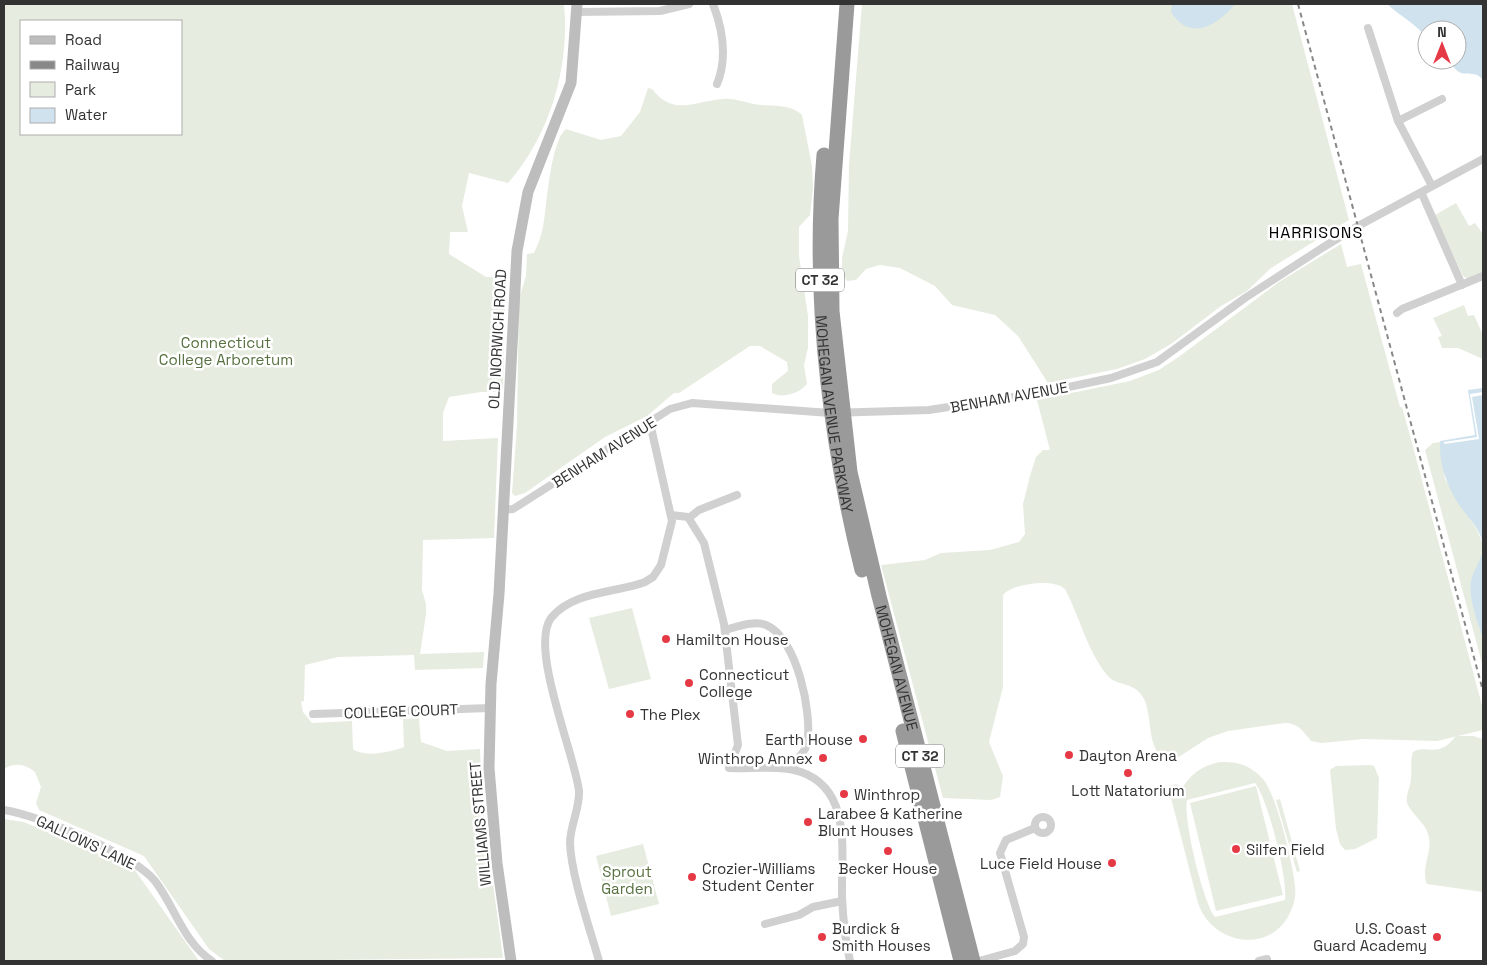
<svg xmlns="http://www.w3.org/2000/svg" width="1487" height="965" viewBox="0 0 1487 965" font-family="'Space Grotesk',sans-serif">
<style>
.green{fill:#e6ecdf;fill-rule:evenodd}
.water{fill:#cfe2ee}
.pier{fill:#fff}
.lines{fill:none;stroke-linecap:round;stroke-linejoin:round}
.street{stroke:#d0d0d0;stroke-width:8}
.secondary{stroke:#bdbdbd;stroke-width:11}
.highway{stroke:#9a9a9a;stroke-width:15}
.rail{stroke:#888;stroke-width:2;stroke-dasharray:5 4;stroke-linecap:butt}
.poi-dot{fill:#e63946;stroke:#fff;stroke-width:2}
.labels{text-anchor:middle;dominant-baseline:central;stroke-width:5;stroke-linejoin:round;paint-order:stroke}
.shield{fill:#fff;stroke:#707070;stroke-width:1}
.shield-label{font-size:14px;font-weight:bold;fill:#333}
.street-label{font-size:15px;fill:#333;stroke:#fff}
.park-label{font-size:15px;fill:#56703f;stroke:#fff}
.poi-label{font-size:15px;fill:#333;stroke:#fff;text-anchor:start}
.neighbourhood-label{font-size:16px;letter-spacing:1px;fill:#000;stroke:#fff}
</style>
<rect width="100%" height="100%" fill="#fff"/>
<g class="green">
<path d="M 4,4 L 564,4 C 570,67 550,135 508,183 L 469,173 L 462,206 L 468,232 L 450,232 L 449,254 L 486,277 L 506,278 L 503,388 L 501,392 L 481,392 L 449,397 L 443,413 L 443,441 L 498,438 L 494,538 L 423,540 L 422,590 L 426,604 L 426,614 L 420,654 L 484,652 L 483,668 L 415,670 L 414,655 L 338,657 L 305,665 L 304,701 L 301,702 L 303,712 L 312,723 L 352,721 L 353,749 C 365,758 391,752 404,747 L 403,719 L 419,718 L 421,742 L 447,751 L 480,749 L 482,802 L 503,958 L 225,961 L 209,949 L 144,856 L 39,810 L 36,803 L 41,787 L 35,772 C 26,764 14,762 4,769 ZM 21,21 L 181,21 L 181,134 L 21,134 Z"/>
<path d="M 862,4 L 1292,4 L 1349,220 L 1271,268 L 1247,291 L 1221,306 L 1171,344 L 1145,359 L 1117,369 L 1048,383 L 1018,336 L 995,315 L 952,305 L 935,286 L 900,268 L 880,265 L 866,269 L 856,280 L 847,281 L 842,273 L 842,258 L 848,231 L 849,165 Z"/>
<path d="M 648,88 L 652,89 C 674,117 694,101 723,99 C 734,98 743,102 754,104 C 770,107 790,103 802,115 L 812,166 L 813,188 L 810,215 L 799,227 L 799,256 L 808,316 L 808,348 L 804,365 L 807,384 C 800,393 782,399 772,393 L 772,384 L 788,371 L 787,362 L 760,346 L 750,346 L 679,393 L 674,393 L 647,416 L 605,437 L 525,493 L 515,496 L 512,493 L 517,426 L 519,299 L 526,276 L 527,254 L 534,253 C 538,245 541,236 543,227 C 547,206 550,142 566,129 L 601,140 L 621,136 L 640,112 Z"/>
<path d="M 1456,203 L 1469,226 L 1475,223 L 1483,234 L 1483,273 L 1468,279 L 1463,276 L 1435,215 Z"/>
<path d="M 1341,244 L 1347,267 L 1361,264 L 1400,407 L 1402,407 L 1412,443 L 1483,709 L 1483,730 L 1437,741 L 1364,739 L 1321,743 L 1311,741 C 1303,731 1298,723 1285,723 L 1228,731 L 1208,738 L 1174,760 L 1165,759 C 1146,748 1153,717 1144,699 C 1134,680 1118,688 1107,675 C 1087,650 1080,618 1065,589 C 1054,578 1013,583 1003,595 L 1003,687 L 989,742 L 1003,776 L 1000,797 L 991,800 L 943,798 L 881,565 L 925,560 L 941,553 L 990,550 L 1019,542 L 1025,534 L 1023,504 L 1030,476 L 1036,457 L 1043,450 L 1050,450 L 1037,400 L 1130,381 L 1159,370 L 1180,356 L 1279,282 Z"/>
<path d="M 1464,305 L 1468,316 L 1474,315 L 1483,335 L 1483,359 L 1458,348 L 1442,348 L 1438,337 L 1442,336 L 1433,318 Z"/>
<path d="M 1440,442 L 1445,479 L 1477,530 L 1483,544 L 1481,558 L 1472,577 L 1471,595 L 1483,641 L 1483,667 L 1425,450 L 1433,443 Z"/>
<path d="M 632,608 L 651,679 L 609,689 L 589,618 Z"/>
<path d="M 1456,736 L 1473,736 L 1483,739 L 1483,892 L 1427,884 C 1420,867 1434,851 1428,834 C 1425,823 1413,815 1408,805 C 1404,797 1411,787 1411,778 C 1412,769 1410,761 1413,752 C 1423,746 1434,753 1444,747 C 1449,745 1452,740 1456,736 Z"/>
<path d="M 1221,762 C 1237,761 1251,766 1262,778 C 1276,792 1293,864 1295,886 C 1296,893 1295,901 1292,908 C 1275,955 1213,947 1198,903 L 1168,786 L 1177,784 L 1180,792 C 1189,775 1202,765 1221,762 ZM 1255,783 C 1268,799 1288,879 1285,900 L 1215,917 C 1203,902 1183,819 1187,800 Z"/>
<path d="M 1370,765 L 1374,766 L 1379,778 L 1377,838 L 1355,849 L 1345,850 L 1340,844 L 1336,829 L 1330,770 L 1336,766 Z"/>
<path d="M 1256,786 L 1283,895 L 1216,911 L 1190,803 Z"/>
<path d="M 1280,799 L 1300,871 L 1297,872 L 1276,800 Z"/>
<path d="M 4,819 L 24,822 L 134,869 L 199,961 L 4,961 Z"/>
<path d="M 643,844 L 659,904 L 611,916 L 596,856 Z"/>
</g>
<g class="water">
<path d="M 1172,4 L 1235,4 C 1217,26 1190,42 1171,12 Z"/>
<path d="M 1387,4 L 1483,4 L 1483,80 C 1472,66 1460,84 1450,60 L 1457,60 L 1457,30 L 1427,30 L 1427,38 C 1416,24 1400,16 1387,4 Z"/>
<path d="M 1483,388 L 1483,641 C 1479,623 1468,601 1471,581 C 1473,569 1484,558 1483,545 C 1481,528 1464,514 1456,500 C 1447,484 1440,466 1440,447 L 1440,441 L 1475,435 L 1468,390 Z"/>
</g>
<path class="pier" d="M 1483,392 L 1483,395 L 1472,397 L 1479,439 L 1444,444 L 1444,442 L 1477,437 L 1470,394 Z"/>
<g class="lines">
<g class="street">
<path d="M 713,4 C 723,30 728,57 717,84"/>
<path d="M 576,12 L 660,11 L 689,4"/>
<path d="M 1368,28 L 1398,121 L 1432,186"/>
<path d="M 1398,121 L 1442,99"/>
<path d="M 1422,194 L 1462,285"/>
<path d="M 1397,313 L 1402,309 L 1483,276"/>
<path d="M 503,510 L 513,509 L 670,409 L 692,403 L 830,413 L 929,410 L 1045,392 L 1111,378 L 1157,362 L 1245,298 L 1322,248 L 1358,226 L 1483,159"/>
<path d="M 671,515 L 688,517 L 704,543 L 724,624 L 738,745 L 729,768 C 750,769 782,765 801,772 C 853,790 841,854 842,897 C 843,918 845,940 850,961"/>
<path d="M 689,518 L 699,510 L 737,495"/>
<path d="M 725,630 C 737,627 754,620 766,625 C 797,637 813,715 807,744 C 805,754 794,759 792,769"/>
<path d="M 313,714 L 490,708"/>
<path d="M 4,810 C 38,815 133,854 155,881 C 175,907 183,942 212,961"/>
<circle cx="1043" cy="825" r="8"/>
<path d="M 765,924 L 799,915 L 813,907 L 842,901"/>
<path d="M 599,961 C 590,929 571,875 570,843 C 570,826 580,808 579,791 C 575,755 529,648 551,618 C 572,591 616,593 645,582 L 653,577 L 661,565 L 672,521 L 650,423"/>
<path d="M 979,961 L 1015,951 L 1023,944 L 1024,937 L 1000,853 L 1006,840 L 1035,828"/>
<path d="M 1259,961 L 1267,959"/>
</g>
<path class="secondary" d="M 511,961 L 497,863 L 489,768 L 491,684 L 499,594 L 517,251 L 528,192 L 571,83 L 577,4"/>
<g class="highway">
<path id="s1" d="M 847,4 L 831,219 L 832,311 L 850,472 L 879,596 L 973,961"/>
<path id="s2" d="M 824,155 C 812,296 828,433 862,570"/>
<path d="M 903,731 L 961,961"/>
</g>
<path class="rail" d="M 1298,4 L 1483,691"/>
</g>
<g class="poi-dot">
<circle cx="666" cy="639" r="5"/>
<circle cx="689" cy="683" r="5"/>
<circle cx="630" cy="714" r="5"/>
<circle cx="863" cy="739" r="5"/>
<circle cx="1069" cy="755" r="5"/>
<circle cx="823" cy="758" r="5"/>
<circle cx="1128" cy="773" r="5"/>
<circle cx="844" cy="794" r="5"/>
<circle cx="808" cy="822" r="5"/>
<circle cx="1236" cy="849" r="5"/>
<circle cx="888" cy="851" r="5"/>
<circle cx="1112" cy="863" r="5"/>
<circle cx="692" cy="877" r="5"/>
<circle cx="822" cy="937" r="5"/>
<circle cx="1437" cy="937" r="5"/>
</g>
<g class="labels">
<g class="shield">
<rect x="796" y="268.5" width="48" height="23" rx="4"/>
<rect x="896" y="744.5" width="48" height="23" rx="4"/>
</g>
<g class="shield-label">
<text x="820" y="280">CT 32</text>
<text x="920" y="756">CT 32</text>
</g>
<g class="street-label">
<text transform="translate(497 339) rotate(-87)">OLD NORWICH ROAD</text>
<text transform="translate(1009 397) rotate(-10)">BENHAM AVENUE</text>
<text stroke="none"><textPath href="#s2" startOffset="260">MOHEGAN AVENUE PARKWAY</textPath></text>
<text transform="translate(604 452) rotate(-32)">BENHAM AVENUE</text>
<text stroke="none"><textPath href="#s1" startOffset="671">MOHEGAN AVENUE</textPath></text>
<text transform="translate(401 711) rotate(-2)">COLLEGE COURT</text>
<text transform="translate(480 824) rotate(-95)">WILLIAMS STREET</text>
<text transform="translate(86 842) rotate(25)">GALLOWS LANE</text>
</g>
<g class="park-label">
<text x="226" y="342">Connecticut<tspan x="226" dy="17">College Arboretum</tspan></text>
<text x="627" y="871">Sprout<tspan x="627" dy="17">Garden</tspan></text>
</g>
<g class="poi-label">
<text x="676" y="639">Hamilton House</text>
<text x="699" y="674">Connecticut<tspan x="699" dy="17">College</tspan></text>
<text x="640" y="714">The Plex</text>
<text x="853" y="739" text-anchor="end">Earth House</text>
<text x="1079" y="755">Dayton Arena</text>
<text x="813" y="758" text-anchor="end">Winthrop Annex</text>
<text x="1128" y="790" text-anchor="middle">Lott Natatorium</text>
<text x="854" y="794">Winthrop</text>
<text x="818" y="813">Larabee &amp; Katherine<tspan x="818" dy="17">Blunt Houses</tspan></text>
<text x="1246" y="849">Silfen Field</text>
<text x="1102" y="863" text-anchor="end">Luce Field House</text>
<text x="702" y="868">Crozier-Williams<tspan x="702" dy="17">Student Center</tspan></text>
<text x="888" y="868" text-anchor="middle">Becker House</text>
<text x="832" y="928">Burdick &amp;<tspan x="832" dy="17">Smith Houses</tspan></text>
<text x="1427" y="928" text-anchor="end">U.S. Coast<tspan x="1427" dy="17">Guard Academy</tspan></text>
</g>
<g class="neighbourhood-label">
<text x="1316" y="232">HARRISONS</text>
</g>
</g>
<rect width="1487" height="965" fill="none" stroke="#333333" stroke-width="10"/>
<rect x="20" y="20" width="162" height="115" fill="#ffffff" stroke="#adadad"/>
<rect x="30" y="36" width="25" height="8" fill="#bdbdbd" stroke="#adadad"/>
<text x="65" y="45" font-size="15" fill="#333333">Road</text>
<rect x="30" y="61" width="25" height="8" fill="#888888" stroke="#adadad"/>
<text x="65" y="70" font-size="15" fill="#333333">Railway</text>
<rect x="30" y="82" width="25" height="15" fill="#e6ecdf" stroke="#adadad"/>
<text x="65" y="95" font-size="15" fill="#333333">Park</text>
<rect x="30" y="108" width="25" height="15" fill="#cfe2ee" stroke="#adadad"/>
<text x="65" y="120" font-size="15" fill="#333333">Water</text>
<g transform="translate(1442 45)"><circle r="24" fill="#ffffff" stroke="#adadad"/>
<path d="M0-4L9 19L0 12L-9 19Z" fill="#e63946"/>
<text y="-8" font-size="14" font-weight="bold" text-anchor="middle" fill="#333333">N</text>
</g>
</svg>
